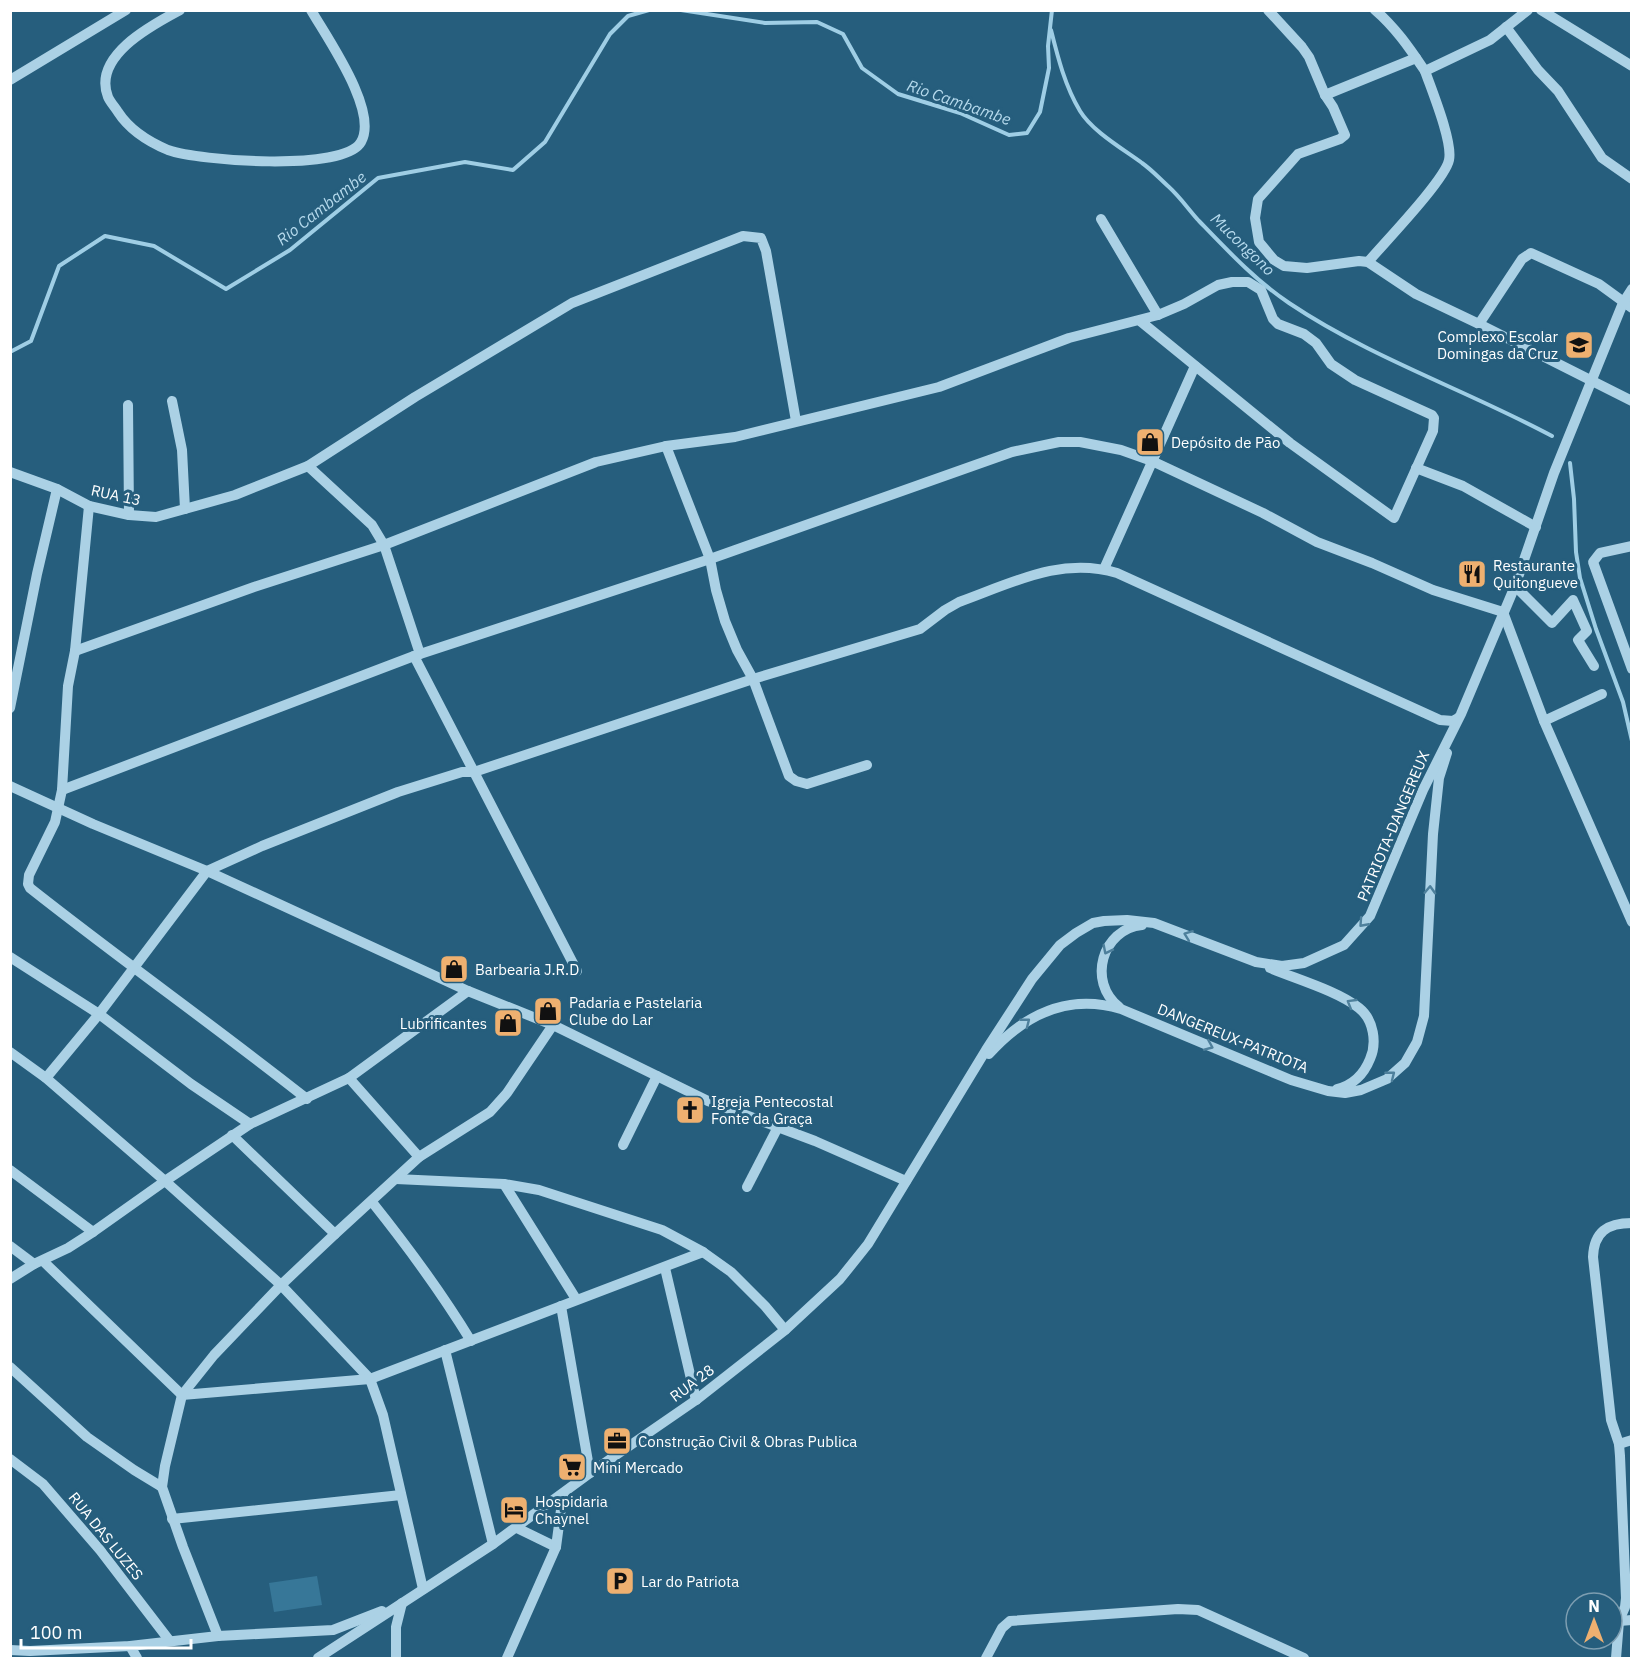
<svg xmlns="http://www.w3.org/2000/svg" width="1642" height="1669" viewBox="0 0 1642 1669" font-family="'IBM Plex Sans',sans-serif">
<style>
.green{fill:#377798}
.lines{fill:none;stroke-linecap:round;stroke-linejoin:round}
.stream{stroke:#9fcee5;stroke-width:4}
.minor{stroke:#abd1e5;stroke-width:10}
.oneway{stroke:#4e809c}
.labels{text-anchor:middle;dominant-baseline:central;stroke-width:6;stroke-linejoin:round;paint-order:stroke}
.poi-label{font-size:15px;fill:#fff;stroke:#265e7d;text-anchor:start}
.street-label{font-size:15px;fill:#fff;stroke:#265e7d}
.water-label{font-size:16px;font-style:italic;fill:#b6daed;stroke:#265e7d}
</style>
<rect width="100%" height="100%" fill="#265e7d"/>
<path class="green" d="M 317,1576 L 322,1605 L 274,1612 L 269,1583 Z"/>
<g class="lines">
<g class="stream">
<path d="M 681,10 L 765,23 L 817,22 L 843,34 L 862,68 L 898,94 L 960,113 L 1009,135 L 1027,133 L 1040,112 L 1049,68 L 1048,46 L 1052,10"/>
<path d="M 1051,30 C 1058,58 1065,86 1080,111 C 1092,131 1123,149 1142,163 C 1152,170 1160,179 1169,187 C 1180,197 1189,210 1199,221 C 1227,250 1256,281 1289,303 C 1371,358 1466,390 1552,436"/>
<path d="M 10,352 L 31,341 L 59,266 L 105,236 L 154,246 L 226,289 L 290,250 L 378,178 L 465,162 L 513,170 L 545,142 L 610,34 L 628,16 L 649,10"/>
<path d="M 1570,463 L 1574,499 L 1576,552 L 1580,578 L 1596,629 L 1623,702 L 1632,741"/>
</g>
<g class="minor">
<path d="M 180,10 C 152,25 92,56 108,97 C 110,102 115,107 118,112 C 129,129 149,142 168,150 C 199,161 344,172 361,142 C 379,111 327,38 311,10"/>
<path d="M 1268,10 L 1302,47 L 1309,57 L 1325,95 L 1333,107 L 1345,135 L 1340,139 L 1298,154 L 1258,199 L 1255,218 L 1259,242 L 1274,260 L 1284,266 L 1307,268 L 1359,261 L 1368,262 L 1416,294 L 1479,324 L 1632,401"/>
<path d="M 1375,10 C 1396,28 1410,49 1425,71 L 1490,40 L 1528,10"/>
<path d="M 1541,10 L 1632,66"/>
<path d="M 1506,27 L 1538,70 L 1558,91 L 1602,158 L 1632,179"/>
<path d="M 10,80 L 126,10"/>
<path d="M 1325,95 L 1416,58"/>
<path d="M 1101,219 L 1158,315"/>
<path d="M 1368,262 C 1384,243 1445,180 1449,160 C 1453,142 1432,91 1425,71"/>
<path d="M 1479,324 L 1522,259 L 1531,253 L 1599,284 L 1632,308"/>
<path d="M 172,401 L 182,450 L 185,509"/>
<path d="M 128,405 L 129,515"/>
<path d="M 666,446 L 710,559 L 716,590 L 725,621 L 737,650 L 753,679 L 789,776 L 796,781 L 807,784 L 867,765"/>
<path d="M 308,466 L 372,525 L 384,545 L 420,654"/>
<path d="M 1416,468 L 1463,486 L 1536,527"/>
<path d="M 10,472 L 57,489 L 89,506 L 129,515 L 156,517 L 235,495 L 308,466 L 415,397 L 572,303 L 743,236 L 761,238 L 766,251 L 796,421"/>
<path d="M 89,506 L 75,651 L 68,686 L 62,790 L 55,822 L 29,875 L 28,884 L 30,888 C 121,960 216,1027 307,1099"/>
<path d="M 1632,546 L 1600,553 L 1593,562 L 1632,669"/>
<path d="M 1104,569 L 1195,366"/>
<path d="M 1515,586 L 1552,623 L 1573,600 L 1587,631 L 1578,640 L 1594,666"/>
<path d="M 1503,612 L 1544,721 L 1632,922"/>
<path d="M 75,651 L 254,587 L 384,545 L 596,462 L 666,446 L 735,437 L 939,387 L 1069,338 L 1158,315 L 1184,304 L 1218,285 L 1232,282 L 1248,282 L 1261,290 L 1273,319 L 1278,324 L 1304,334 L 1316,343 L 1331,364 L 1355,380 L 1432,415 L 1434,418 L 1433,431 L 1394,518 L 1290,443 L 1139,320"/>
<path d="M 414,656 L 577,971"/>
<path d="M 10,708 L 37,574 L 57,489"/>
<path d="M 1544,721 L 1602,694"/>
<path d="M 10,786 L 93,824 L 207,871 L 468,991 L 553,1025 L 708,1101 L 815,1141 L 906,1181"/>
<path d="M 62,790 L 414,656 L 710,559 L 1012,452 L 1059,442 L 1080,442 L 1121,450 L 1152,461 L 1263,513 L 1317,542 L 1372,563 L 1433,590 L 1503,612"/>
<path d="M 10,957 L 99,1014 L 191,1084 L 250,1124"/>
<path d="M 1270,968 C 1296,979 1338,991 1359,1008 C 1374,1020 1377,1043 1370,1059 C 1364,1074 1353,1085 1337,1089"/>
<path d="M 1119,1007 C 1087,982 1102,929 1142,925"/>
<path d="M 10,1052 L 46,1078 L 165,1181 L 281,1285 L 370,1379 L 383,1415 L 423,1589"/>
<path d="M 989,1054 C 1025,1014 1068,993 1121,1009 L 1291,1080 L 1328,1091 L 1345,1093 L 1361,1090 L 1387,1079 L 1405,1063 L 1417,1042 L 1424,1016 L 1433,834 L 1439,778 L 1447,753"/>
<path d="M 46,1078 L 99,1014 L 207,871 L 262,846 L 398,792 L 462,772 L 474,772 L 753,679 L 920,629 L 945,610 L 959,602 C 1012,583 1061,556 1117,573 L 1440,720 L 1453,721 L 1458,718"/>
<path d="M 349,1078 L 419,1157"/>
<path d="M 232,1135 L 335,1234"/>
<path d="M 623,1145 L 657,1076"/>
<path d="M 10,1170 L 93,1232"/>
<path d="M 396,1179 L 504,1184 L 539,1190 L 662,1230 L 703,1252 L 731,1272 L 765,1306 L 785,1330"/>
<path d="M 504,1184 L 576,1299"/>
<path d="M 747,1187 L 778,1127"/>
<path d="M 372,1202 C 408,1247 441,1292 471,1341"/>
<path d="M 10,1246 L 34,1264"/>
<path d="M 43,1261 L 182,1395 L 370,1379 L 703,1252"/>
<path d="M 665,1268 L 696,1400"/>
<path d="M 10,1279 L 34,1264 L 68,1248 L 93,1232 L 165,1181 L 250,1124 L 349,1078 L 468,991"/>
<path d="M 561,1306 L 590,1473"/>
<path d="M 445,1350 L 493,1544"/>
<path d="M 10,1367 L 87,1437 L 134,1470 L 162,1487"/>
<path d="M 1619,1444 L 1632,1440"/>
<path d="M 10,1459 L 43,1484 L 100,1550 L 169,1640"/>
<path d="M 172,1519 L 401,1495"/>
<path d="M 517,1528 L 556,1547"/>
<path d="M 1619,1621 L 1632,1620"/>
<path d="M 218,1636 L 183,1547 L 162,1487 L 165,1466 L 182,1395 L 214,1355 L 281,1285 L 335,1234 L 419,1157 L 490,1112 L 507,1093 L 553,1025"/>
<path d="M 130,1646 L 137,1658"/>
<path d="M 10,1650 L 30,1651 L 130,1646 L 218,1636 L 333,1630 L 382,1611"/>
<path d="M 318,1658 L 493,1544 L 590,1473 L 696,1400 L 785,1330 L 840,1279 L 868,1244 L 986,1050 L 1032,979 L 1060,945 L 1076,933 L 1093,923 L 1104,921 L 1127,920 L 1154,923 L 1256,962 L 1282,966 L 1304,963 L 1344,945 L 1370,916 L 1423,790 L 1461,714 L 1515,586 L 1554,473 L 1623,303 L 1632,289"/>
<path d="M 396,1658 L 396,1627 L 402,1603"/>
<path d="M 507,1658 L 556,1547 L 563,1495"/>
<path d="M 986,1658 L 1002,1628 L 1010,1621 L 1178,1609 L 1198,1610 L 1304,1658"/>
<path d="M 1616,1658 L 1619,1621 L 1625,1607 L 1626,1598 L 1620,1456 L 1619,1444 L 1611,1420 L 1593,1257 C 1594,1232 1607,1223 1632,1223"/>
</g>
</g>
<defs><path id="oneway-chevron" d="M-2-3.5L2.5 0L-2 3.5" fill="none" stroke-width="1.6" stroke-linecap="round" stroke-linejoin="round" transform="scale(1.5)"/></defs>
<g class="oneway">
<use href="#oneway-chevron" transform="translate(1430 890) rotate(-88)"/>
<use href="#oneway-chevron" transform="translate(1363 923) rotate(132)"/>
<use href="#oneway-chevron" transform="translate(1188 935) rotate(-159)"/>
<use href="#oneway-chevron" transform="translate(1107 950) rotate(117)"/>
<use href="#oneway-chevron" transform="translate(1351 1003) rotate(-149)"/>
<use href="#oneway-chevron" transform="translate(1026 1022) rotate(-38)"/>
<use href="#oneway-chevron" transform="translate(1209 1046) rotate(23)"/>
<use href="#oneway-chevron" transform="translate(1391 1075) rotate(-38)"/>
</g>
<defs>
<g id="school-square" transform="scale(1.5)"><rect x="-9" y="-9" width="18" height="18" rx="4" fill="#eeb070" stroke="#265e7d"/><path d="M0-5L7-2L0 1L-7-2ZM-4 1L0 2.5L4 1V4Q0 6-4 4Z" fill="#111"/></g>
<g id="shop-square" transform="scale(1.5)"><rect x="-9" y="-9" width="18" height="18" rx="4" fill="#eeb070" stroke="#265e7d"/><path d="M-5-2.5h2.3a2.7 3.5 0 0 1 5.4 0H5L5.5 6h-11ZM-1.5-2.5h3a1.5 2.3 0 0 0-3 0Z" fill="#111"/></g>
<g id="restaurant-square" transform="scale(1.5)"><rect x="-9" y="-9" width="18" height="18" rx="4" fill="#eeb070" stroke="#265e7d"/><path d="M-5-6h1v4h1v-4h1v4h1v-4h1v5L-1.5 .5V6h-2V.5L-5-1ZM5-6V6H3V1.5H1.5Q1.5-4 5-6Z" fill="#111"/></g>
<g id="church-square" transform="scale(1.5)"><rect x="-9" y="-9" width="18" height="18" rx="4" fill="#eeb070" stroke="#265e7d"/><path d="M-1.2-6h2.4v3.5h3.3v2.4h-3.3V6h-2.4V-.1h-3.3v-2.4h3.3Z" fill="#111"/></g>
<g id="office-square" transform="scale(1.5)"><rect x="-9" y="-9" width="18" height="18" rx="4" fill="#eeb070" stroke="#265e7d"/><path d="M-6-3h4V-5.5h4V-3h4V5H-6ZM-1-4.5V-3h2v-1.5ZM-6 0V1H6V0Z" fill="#111"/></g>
<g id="supermarket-square" transform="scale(1.5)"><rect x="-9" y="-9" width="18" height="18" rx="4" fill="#eeb070" stroke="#265e7d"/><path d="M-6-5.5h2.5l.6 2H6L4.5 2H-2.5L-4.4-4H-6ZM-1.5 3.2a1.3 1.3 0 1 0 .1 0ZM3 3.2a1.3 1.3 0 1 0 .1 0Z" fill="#111"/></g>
<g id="hotel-square" transform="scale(1.5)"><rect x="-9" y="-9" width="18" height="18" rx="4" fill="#eeb070" stroke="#265e7d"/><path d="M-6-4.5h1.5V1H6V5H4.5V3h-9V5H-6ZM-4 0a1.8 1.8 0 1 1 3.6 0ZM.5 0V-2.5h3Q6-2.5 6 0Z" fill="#111"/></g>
<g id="parking-square" transform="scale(1.5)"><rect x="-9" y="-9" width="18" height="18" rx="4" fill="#eeb070" stroke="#265e7d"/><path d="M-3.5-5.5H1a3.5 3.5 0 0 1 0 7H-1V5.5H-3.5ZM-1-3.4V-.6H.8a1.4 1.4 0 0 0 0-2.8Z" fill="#111"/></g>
</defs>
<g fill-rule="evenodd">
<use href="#school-square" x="1579" y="345"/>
<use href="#shop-square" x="1150" y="442"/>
<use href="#restaurant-square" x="1472" y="574"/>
<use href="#shop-square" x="454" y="969"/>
<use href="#shop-square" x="548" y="1011"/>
<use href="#shop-square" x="508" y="1023"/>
<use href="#church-square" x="690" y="1110"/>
<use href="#office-square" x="617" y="1441"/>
<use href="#supermarket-square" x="572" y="1467"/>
<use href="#hotel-square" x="514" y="1510"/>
<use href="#parking-square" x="620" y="1581"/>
</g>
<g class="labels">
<g class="poi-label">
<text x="1558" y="336" text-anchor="end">Complexo Escolar<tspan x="1558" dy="17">Domingas da Cruz</tspan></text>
<text x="1171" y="442">Depósito de Pão</text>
<text x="1493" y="565">Restaurante<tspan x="1493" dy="17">Quitongueve</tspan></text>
<text x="475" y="969">Barbearia J.R.D</text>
<text x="569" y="1002">Padaria e Pastelaria<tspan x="569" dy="17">Clube do Lar</tspan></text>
<text x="487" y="1023" text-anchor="end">Lubrificantes</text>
<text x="711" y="1101">Igreja Pentecostal<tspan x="711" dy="17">Fonte da Graça</tspan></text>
<text x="638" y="1441">Construção Civil &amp; Obras Publica</text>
<text x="593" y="1467">Mini Mercado</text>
<text x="535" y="1501">Hospidaria<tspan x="535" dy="17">Chaynel</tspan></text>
<text x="641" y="1581">Lar do Patriota</text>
</g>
<g class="street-label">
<text transform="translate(116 495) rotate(12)">RUA 13</text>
<text transform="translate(1393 826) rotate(-67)">PATRIOTA-DANGEREUX</text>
<text transform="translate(1233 1038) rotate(22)">DANGEREUX-PATRIOTA</text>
<text transform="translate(692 1383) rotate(-37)">RUA 28</text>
<text transform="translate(106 1536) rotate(51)">RUA DAS LUZES</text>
</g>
<g class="water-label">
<text transform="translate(959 102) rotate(19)">Rio Cambambe</text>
<text transform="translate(321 208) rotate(-38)">Rio Cambambe</text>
<text transform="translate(1243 244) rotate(44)">Mucongono</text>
</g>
</g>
<rect width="1642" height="1669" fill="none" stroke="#ffffff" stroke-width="24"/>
<g transform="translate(1594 1621)"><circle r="28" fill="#265e7d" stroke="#7d9eb1" stroke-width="1.5"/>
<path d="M0-4.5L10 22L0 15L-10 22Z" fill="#eeb070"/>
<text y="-9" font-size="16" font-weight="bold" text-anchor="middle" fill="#ffffff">N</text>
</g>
<path d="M21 1639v9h170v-9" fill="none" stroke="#ffffff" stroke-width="3"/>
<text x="30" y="1639" font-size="18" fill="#ffffff" stroke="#265e7d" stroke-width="4.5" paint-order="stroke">100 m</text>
</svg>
